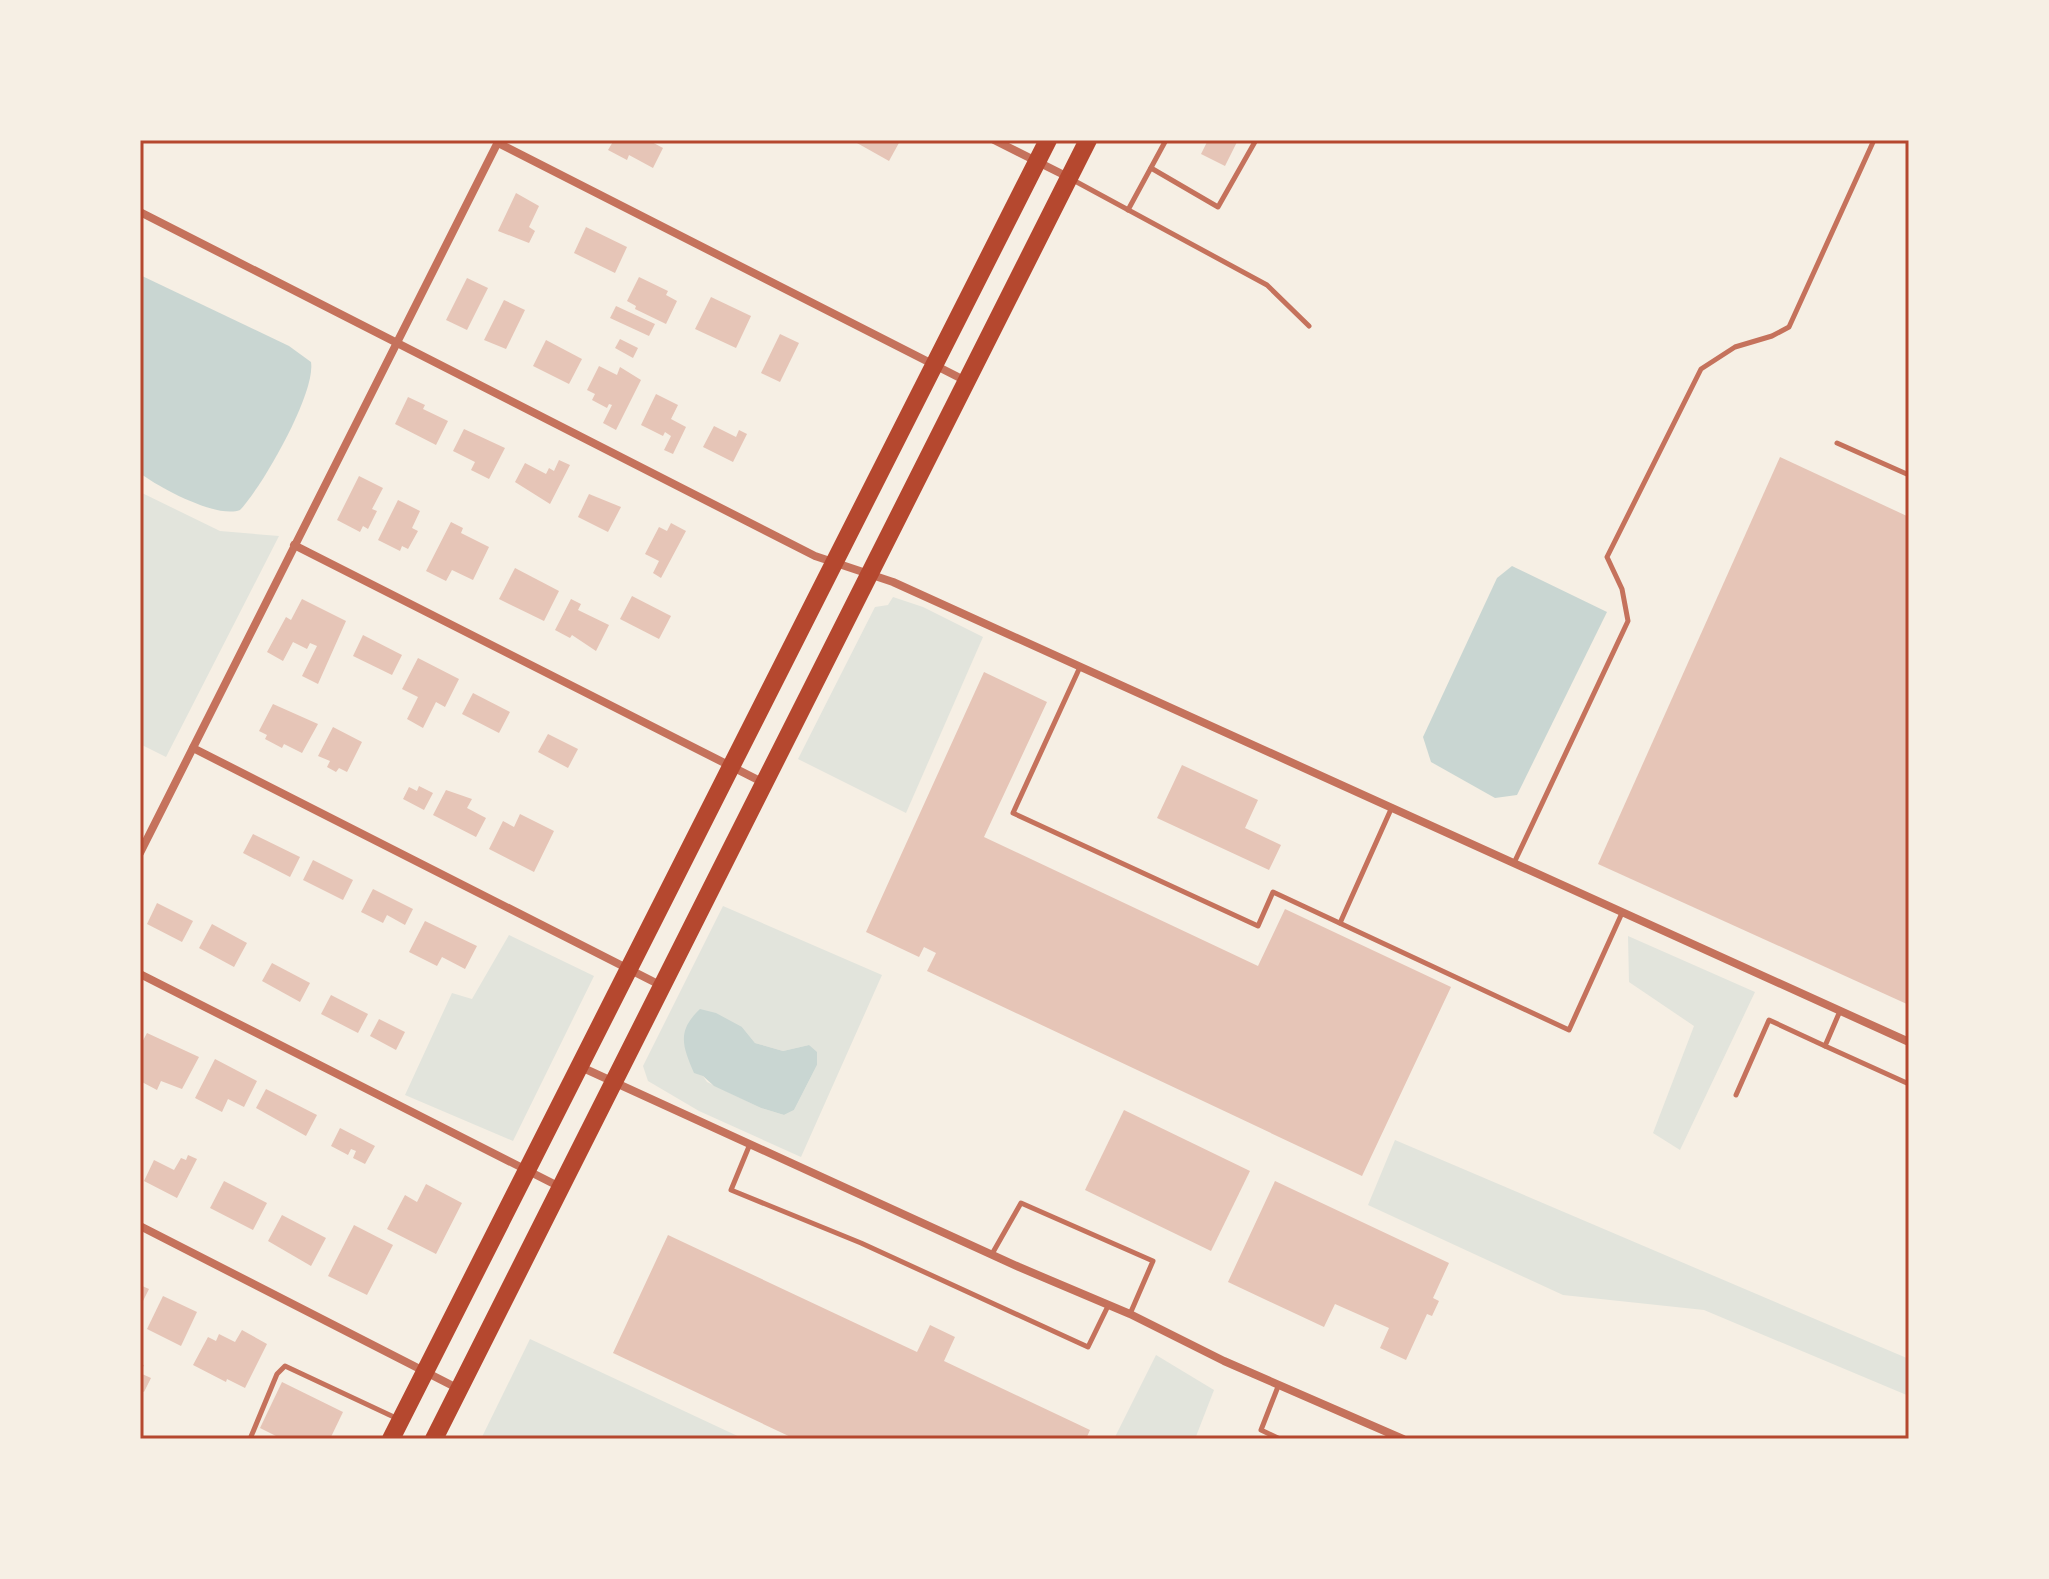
<svg xmlns="http://www.w3.org/2000/svg" width="2049" height="1579" viewBox="0 0 2049 1579" font-family="Jost,sans-serif">
<style>
.green{fill:#e2e4dc;fill-rule:evenodd}
.water{fill:#c9d6d2}
.building{fill:#e6c5b7}
.lines{fill:none;stroke-linecap:round;stroke-linejoin:round}
.service{stroke:#c5725c;stroke-width:5}
.minor{stroke:#c5725c;stroke-width:8}
.primary{stroke:#b5482f;stroke-width:18}
.neatline{fill:none;stroke:#b5482f;stroke-width:3}
</style>
<rect width="100%" height="100%" fill="#f6efe4"/>
<g class="green">
<path d="M 140,492 L 220,531 L 279,536 L 166,757 L 140,744 Z"/>
<path d="M 893,597 L 923,607 L 983,637 L 906,813 L 798,759 L 875,607 L 888,605 Z"/>
<path d="M 723,906 L 882,975 L 801,1157 L 699,1111 L 648,1081 L 643,1066 ZM 742,1027 L 755,1043 L 783,1051 L 809,1045 L 817,1065 L 794,1110 L 784,1115 L 761,1108 L 707,1082 L 703,1076 Z"/>
<path d="M 509,935 L 594,976 L 513,1141 L 405,1095 L 452,993 L 472,999 Z"/>
<path d="M 1628,936 L 1755,992 L 1680,1150 L 1653,1133 L 1694,1026 L 1629,982 Z"/>
<path d="M 1395,1140 L 1909,1359 L 1909,1396 L 1704,1310 L 1563,1295 L 1368,1205 Z"/>
<path d="M 530,1339 L 744,1439 L 481,1439 Z"/>
<path d="M 1156,1355 L 1214,1390 L 1195,1439 L 1114,1439 Z"/>
</g>
<g class="water">
<path d="M 140,275 L 289,346 L 311,362 C 316,393 262,487 240,510 C 218,519 159,488 140,473 Z"/>
<path d="M 1512,566 L 1607,612 L 1517,795 L 1495,798 L 1431,762 L 1423,737 L 1497,578 Z"/>
<path d="M 700,1009 L 716,1013 L 742,1027 L 755,1043 L 783,1051 L 809,1045 L 817,1052 L 817,1065 L 794,1110 L 784,1115 L 761,1108 L 714,1086 L 703,1076 L 694,1073 C 682,1045 677,1031 700,1009 Z"/>
</g>
<g class="building">
<path d="M 614,140 L 648,140 L 663,148 L 653,168 L 629,155 L 627,160 L 608,150 Z"/>
<path d="M 858,140 L 897,140 L 900,141 L 889,161 L 857,143 Z"/>
<path d="M 1208,140 L 1238,140 L 1225,166 L 1201,154 Z"/>
<path d="M 516,193 L 539,206 L 529,227 L 535,231 L 529,243 L 498,231 Z"/>
<path d="M 586,227 L 627,247 L 615,273 L 574,253 Z"/>
<path d="M 639,277 L 668,291 L 666,295 L 677,301 L 666,324 L 635,309 L 636,306 L 627,301 Z"/>
<path d="M 467,278 L 488,288 L 467,330 L 446,320 Z"/>
<path d="M 711,297 L 751,316 L 736,348 L 695,329 Z"/>
<path d="M 504,300 L 525,310 L 506,349 L 484,340 Z"/>
<path d="M 616,306 L 655,324 L 649,336 L 610,318 Z"/>
<path d="M 780,334 L 799,343 L 780,382 L 761,373 Z"/>
<path d="M 620,339 L 638,348 L 633,358 L 615,348 Z"/>
<path d="M 546,340 L 582,359 L 569,384 L 533,366 Z"/>
<path d="M 599,366 L 617,375 L 620,367 L 641,380 L 616,430 L 603,423 L 612,405 L 609,404 L 607,408 L 592,400 L 595,394 L 587,390 Z"/>
<path d="M 656,394 L 678,405 L 671,419 L 686,427 L 673,454 L 664,450 L 671,436 L 665,432 L 663,436 L 641,425 Z"/>
<path d="M 408,397 L 425,405 L 423,409 L 448,421 L 436,445 L 395,424 Z"/>
<path d="M 714,426 L 736,437 L 739,430 L 747,434 L 733,462 L 703,447 Z"/>
<path d="M 464,429 L 505,448 L 489,479 L 471,470 L 475,462 L 453,451 Z"/>
<path d="M 1780,457 L 1909,517 L 1909,1005 L 1598,864 Z"/>
<path d="M 559,460 L 570,465 L 550,504 L 515,482 L 525,463 L 546,474 L 549,468 L 554,471 Z"/>
<path d="M 359,476 L 383,488 L 372,509 L 377,511 L 368,529 L 363,526 L 360,532 L 337,520 Z"/>
<path d="M 589,494 L 621,507 L 608,532 L 578,517 Z"/>
<path d="M 398,500 L 420,511 L 412,528 L 418,531 L 408,549 L 402,546 L 400,551 L 378,540 Z"/>
<path d="M 451,522 L 463,528 L 461,533 L 489,547 L 473,580 L 452,570 L 446,581 L 426,571 Z"/>
<path d="M 671,523 L 686,531 L 661,578 L 653,573 L 659,561 L 645,554 L 659,527 L 667,531 Z"/>
<path d="M 515,568 L 559,591 L 544,621 L 499,599 Z"/>
<path d="M 632,596 L 671,616 L 659,639 L 620,619 Z"/>
<path d="M 302,599 L 346,621 L 318,684 L 302,676 L 317,646 L 310,643 L 307,649 L 293,642 L 283,661 L 267,652 L 286,617 L 291,620 Z"/>
<path d="M 571,599 L 581,604 L 578,610 L 609,625 L 596,651 L 572,635 L 570,638 L 555,630 Z"/>
<path d="M 363,635 L 402,655 L 392,675 L 353,656 Z"/>
<path d="M 418,658 L 459,679 L 445,707 L 436,702 L 423,728 L 407,719 L 418,697 L 402,689 Z"/>
<path d="M 984,672 L 1047,702 L 984,837 L 1258,966 L 1285,909 L 1451,987 L 1362,1176 L 927,971 L 936,953 L 924,947 L 919,957 L 866,932 Z"/>
<path d="M 473,693 L 510,712 L 499,733 L 462,714 Z"/>
<path d="M 273,704 L 318,724 L 302,753 L 284,744 L 282,748 L 265,739 L 267,735 L 259,731 Z"/>
<path d="M 333,727 L 362,742 L 347,772 L 339,768 L 336,772 L 327,767 L 330,761 L 318,756 Z"/>
<path d="M 548,734 L 578,749 L 568,768 L 538,752 Z"/>
<path d="M 1182,765 L 1258,800 L 1245,828 L 1281,845 L 1269,870 L 1157,818 Z"/>
<path d="M 419,786 L 433,793 L 424,810 L 403,799 L 409,787 L 417,791 Z"/>
<path d="M 446,790 L 472,799 L 467,808 L 486,818 L 476,837 L 433,815 Z"/>
<path d="M 520,814 L 554,831 L 534,872 L 489,849 L 503,821 L 514,827 Z"/>
<path d="M 253,834 L 300,857 L 290,877 L 243,853 Z"/>
<path d="M 313,860 L 353,880 L 343,900 L 303,880 Z"/>
<path d="M 373,889 L 413,909 L 405,925 L 387,915 L 383,923 L 361,912 Z"/>
<path d="M 157,903 L 193,921 L 182,942 L 147,924 Z"/>
<path d="M 425,921 L 477,946 L 465,969 L 442,957 L 437,966 L 409,952 Z"/>
<path d="M 212,924 L 247,943 L 234,967 L 199,948 Z"/>
<path d="M 272,963 L 310,983 L 300,1002 L 262,981 Z"/>
<path d="M 331,995 L 368,1014 L 358,1033 L 321,1014 Z"/>
<path d="M 379,1019 L 405,1032 L 396,1050 L 370,1036 Z"/>
<path d="M 147,1033 L 199,1057 L 182,1089 L 161,1081 L 157,1090 L 140,1081 L 140,1046 Z"/>
<path d="M 215,1059 L 257,1081 L 244,1107 L 228,1099 L 222,1112 L 195,1098 Z"/>
<path d="M 266,1089 L 317,1115 L 306,1136 L 256,1108 Z"/>
<path d="M 1124,1110 L 1250,1171 L 1211,1251 L 1085,1190 Z"/>
<path d="M 340,1128 L 375,1146 L 365,1164 L 353,1158 L 356,1151 L 351,1149 L 348,1155 L 331,1146 Z"/>
<path d="M 188,1155 L 197,1159 L 177,1198 L 144,1181 L 154,1160 L 174,1170 L 181,1158 L 186,1160 Z"/>
<path d="M 224,1181 L 267,1203 L 253,1230 L 210,1208 Z"/>
<path d="M 1275,1181 L 1449,1263 L 1433,1298 L 1439,1301 L 1432,1316 L 1427,1314 L 1406,1360 L 1380,1348 L 1389,1328 L 1335,1304 L 1324,1327 L 1228,1282 Z"/>
<path d="M 426,1184 L 462,1203 L 436,1254 L 387,1229 L 405,1195 L 417,1202 Z"/>
<path d="M 282,1215 L 326,1238 L 311,1266 L 268,1241 Z"/>
<path d="M 354,1225 L 393,1245 L 367,1295 L 328,1276 Z"/>
<path d="M 668,1235 L 917,1352 L 930,1325 L 955,1337 L 944,1361 L 1090,1430 L 1086,1439 L 795,1439 L 613,1353 Z"/>
<path d="M 140,1285 L 149,1289 L 140,1307 Z"/>
<path d="M 163,1296 L 197,1312 L 181,1346 L 147,1329 Z"/>
<path d="M 242,1330 L 267,1344 L 245,1388 L 227,1379 L 226,1382 L 193,1365 L 208,1337 L 216,1341 L 219,1334 L 235,1342 Z"/>
<path d="M 140,1364 L 144,1365 L 140,1373 L 151,1378 L 144,1392 L 140,1390 Z"/>
<path d="M 282,1382 L 343,1412 L 330,1439 L 282,1439 L 260,1428 Z"/>
</g>
<g class="lines">
<g class="service">
<path d="M 1151,168 L 1218,207 L 1256,140"/>
<path d="M 1073,180 L 1267,285 L 1309,326"/>
<path d="M 1128,210 L 1166,140"/>
<path d="M 1837,443 L 1909,475"/>
<path d="M 1080,667 L 1013,813 L 1258,926 L 1273,892 L 1569,1030 L 1622,913"/>
<path d="M 1514,863 L 1628,621 L 1622,589 L 1607,557 L 1701,369 L 1735,347 L 1772,336 L 1789,327 L 1874,140"/>
<path d="M 1340,923 L 1392,807"/>
<path d="M 1840,1011 L 1825,1046 L 1909,1084"/>
<path d="M 1736,1095 L 1769,1020 L 1825,1046"/>
<path d="M 750,1144 L 731,1190 L 861,1243 L 1088,1347 L 1108,1306"/>
<path d="M 992,1254 L 1021,1203 L 1153,1261 L 1130,1314"/>
<path d="M 1279,1384 L 1261,1430 L 1280,1439"/>
<path d="M 250,1439 L 277,1374 L 285,1366 L 396,1418"/>
</g>
<g class="minor">
<path d="M 994,140 L 1068,177"/>
<path d="M 498,143 L 966,381"/>
<path d="M 140,212 L 815,556 L 893,582 L 1909,1042"/>
<path d="M 294,545 L 764,783"/>
<path d="M 193,748 L 662,986"/>
<path d="M 140,853 L 499,140"/>
<path d="M 140,974 L 560,1187"/>
<path d="M 581,1067 L 1019,1267 L 1130,1314 L 1224,1361 L 1403,1439"/>
<path d="M 140,1226 L 459,1389"/>
</g>
<g class="primary">
<path d="M 391,1439 L 1048,140"/>
<path d="M 434,1439 L 1088,140"/>
</g>
</g>
<rect width="2049" height="1579" fill="none" stroke="#f6efe4" stroke-width="284"/>
<rect x="142" y="142" width="1765" height="1295" class="neatline"/>
</svg>
